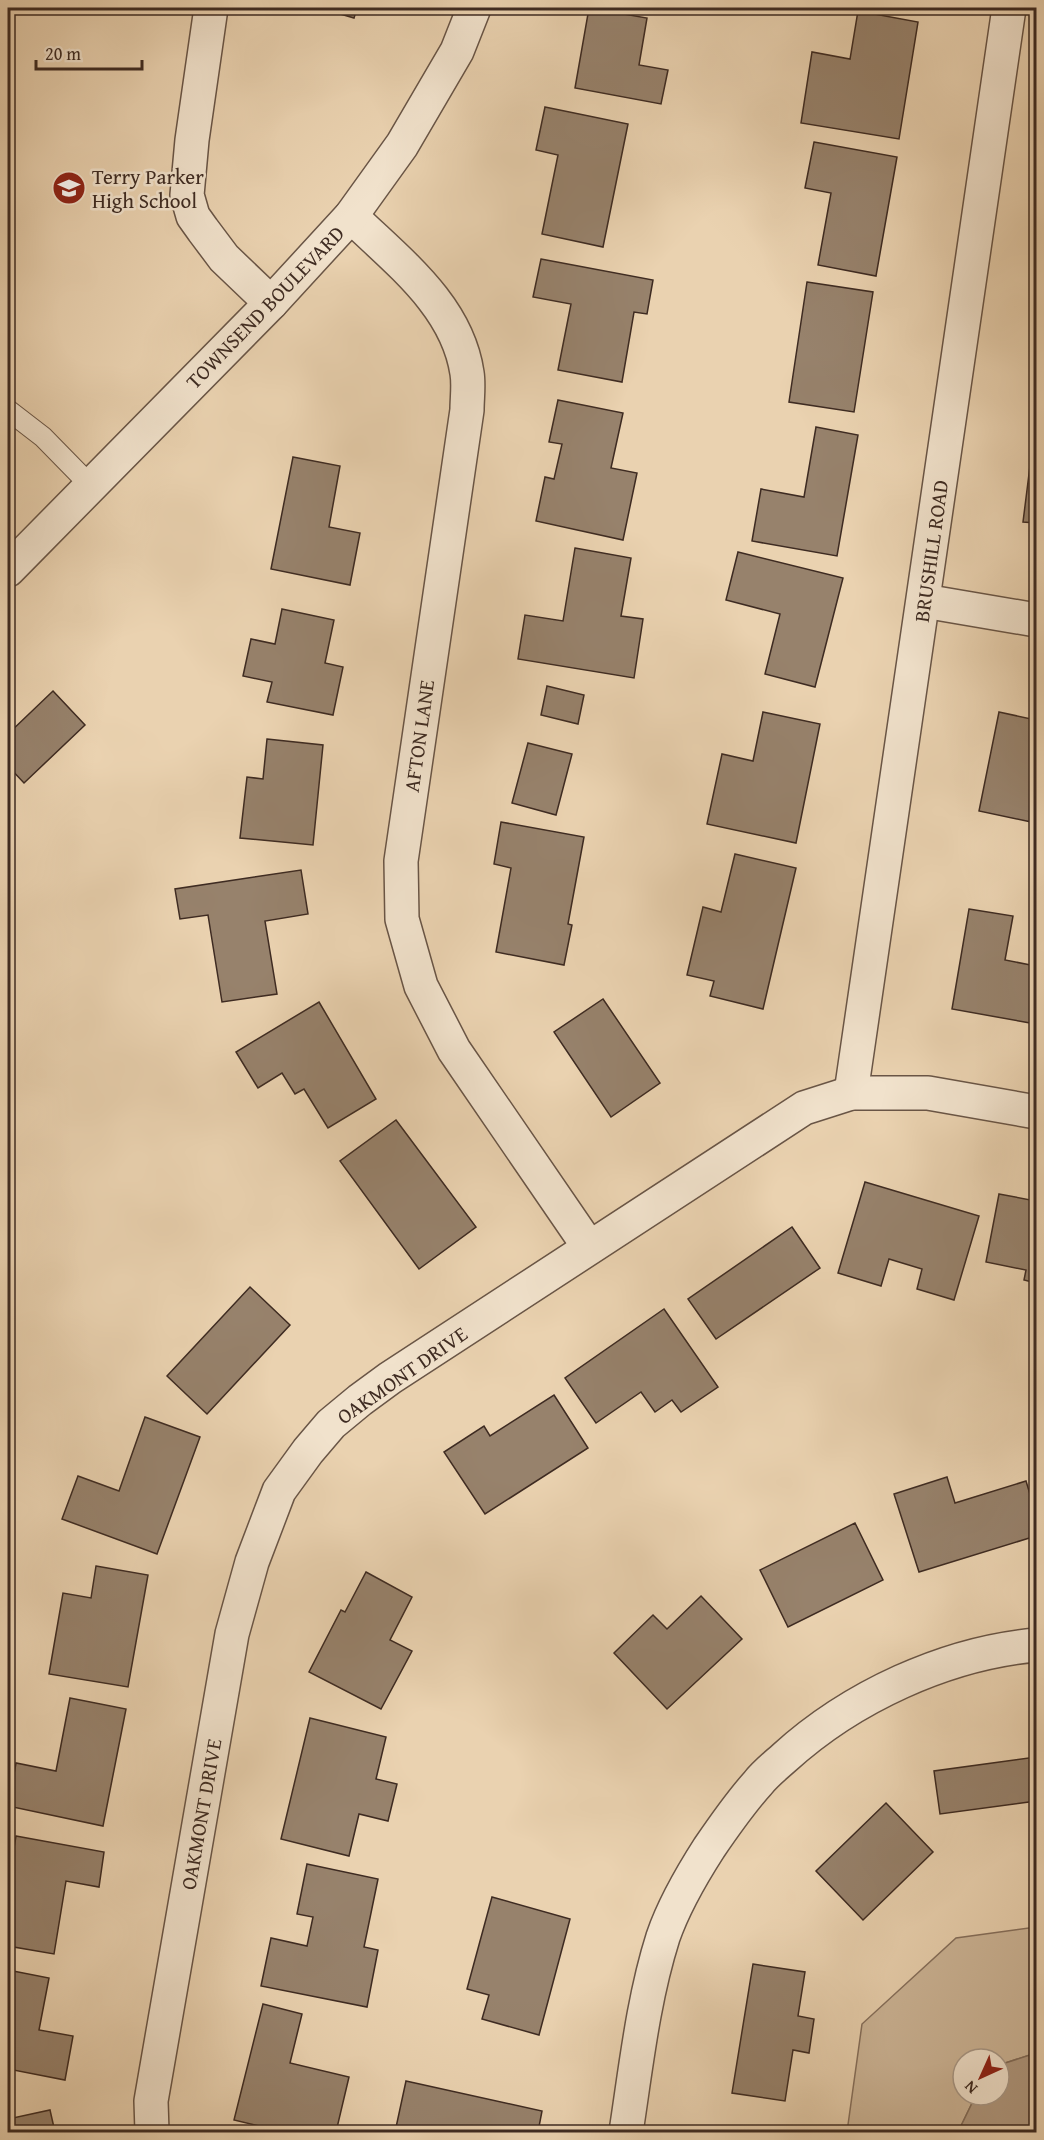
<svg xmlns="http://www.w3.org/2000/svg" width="1044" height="2140" viewBox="0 0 1044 2140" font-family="'Gentium Book Plus',serif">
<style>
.green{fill:#cdb698;stroke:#86705d;stroke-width:1.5}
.water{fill:#b09980;stroke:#826d5a;stroke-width:1.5}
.building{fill:#97826c;stroke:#3e2b22;stroke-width:1.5}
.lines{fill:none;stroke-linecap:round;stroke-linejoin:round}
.service-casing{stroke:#695546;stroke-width:22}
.minor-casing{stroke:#695546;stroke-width:36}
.tertiary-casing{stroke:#695546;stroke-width:36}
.service{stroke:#f1e2cc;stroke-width:20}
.minor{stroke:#f1e2cc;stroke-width:33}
.tertiary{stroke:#f1e2cc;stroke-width:33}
.labels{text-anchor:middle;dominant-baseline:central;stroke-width:5;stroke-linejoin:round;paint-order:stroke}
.poi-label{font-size:21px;fill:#3e2b22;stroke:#f1e2cc;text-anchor:start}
.street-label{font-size:21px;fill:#3e2b22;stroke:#f1e2cc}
</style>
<rect width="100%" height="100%" fill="#ead2b0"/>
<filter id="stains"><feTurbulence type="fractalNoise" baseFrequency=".00333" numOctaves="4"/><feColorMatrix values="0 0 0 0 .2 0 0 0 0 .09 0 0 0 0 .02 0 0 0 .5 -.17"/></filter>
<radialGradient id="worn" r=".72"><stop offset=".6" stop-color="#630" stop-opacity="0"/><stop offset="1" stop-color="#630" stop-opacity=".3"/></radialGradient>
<path class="green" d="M 1036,1927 L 1036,2053 L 999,2065 L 999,2059 L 963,2059 L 963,2095 L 976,2095 L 958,2132 L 847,2132 L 862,2024 L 956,1938 Z"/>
<path class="water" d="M 1036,2053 L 1036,2132 L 958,2132 L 976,2095 L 999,2095 L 999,2065 Z"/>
<g class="building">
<path d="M 320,8 L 357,8 L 354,18 Z"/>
<path d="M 589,8 L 647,18 L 639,65 L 668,70 L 661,104 L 575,88 Z"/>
<path d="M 858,11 L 918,22 L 899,139 L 801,123 L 812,52 L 850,59 Z"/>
<path d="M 545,107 L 628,124 L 603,247 L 542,234 L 558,155 L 536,150 Z"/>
<path d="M 814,142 L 897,157 L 876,276 L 818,265 L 831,193 L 805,188 Z"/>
<path d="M 541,259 L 653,280 L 647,314 L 634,312 L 622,382 L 558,370 L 571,304 L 533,297 Z"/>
<path d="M 807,282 L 873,292 L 854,412 L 789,402 Z"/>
<path d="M 558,400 L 623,413 L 611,468 L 637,473 L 623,540 L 536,521 L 545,477 L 554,479 L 562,444 L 549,442 Z"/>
<path d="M 816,427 L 858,435 L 837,556 L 752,541 L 761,489 L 804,497 Z"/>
<path d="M 293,457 L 340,466 L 329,527 L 360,533 L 350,585 L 271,569 Z"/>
<path d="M 1030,466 L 1036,466 L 1036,523 L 1023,522 Z"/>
<path d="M 575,548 L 631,558 L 621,616 L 643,619 L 634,678 L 518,659 L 525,615 L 563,621 Z"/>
<path d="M 738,552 L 843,578 L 815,687 L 765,674 L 780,614 L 726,600 Z"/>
<path d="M 282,609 L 334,620 L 325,663 L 343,667 L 333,715 L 267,702 L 272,682 L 243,676 L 251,639 L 275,644 Z"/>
<path d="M 547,686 L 584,695 L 578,724 L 541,715 Z"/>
<path d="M 53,691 L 85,725 L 24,783 L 8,766 L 8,734 Z"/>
<path d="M 763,712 L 820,724 L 796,843 L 707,824 L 722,754 L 753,761 Z"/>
<path d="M 999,712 L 1036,720 L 1036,823 L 979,811 Z"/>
<path d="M 267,739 L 323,745 L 313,845 L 240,838 L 247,777 L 263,779 Z"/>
<path d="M 528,743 L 572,754 L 556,815 L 512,803 Z"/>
<path d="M 501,822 L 584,837 L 568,924 L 572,925 L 564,965 L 496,952 L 511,868 L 494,864 Z"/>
<path d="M 735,854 L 796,868 L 763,1009 L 710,996 L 714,981 L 687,975 L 703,907 L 721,912 Z"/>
<path d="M 301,870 L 308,914 L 265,921 L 277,994 L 222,1002 L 208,915 L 180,919 L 175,889 Z"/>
<path d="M 969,909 L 1013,916 L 1005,960 L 1036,966 L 1036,1024 L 952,1009 Z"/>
<path d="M 603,999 L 660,1083 L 611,1117 L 554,1032 Z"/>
<path d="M 319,1002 L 376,1099 L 328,1128 L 304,1089 L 295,1094 L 282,1073 L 258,1088 L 236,1052 Z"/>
<path d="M 396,1120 L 476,1227 L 419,1269 L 340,1161 Z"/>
<path d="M 865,1182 L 979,1216 L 954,1300 L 917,1289 L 922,1269 L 889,1259 L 881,1286 L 838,1273 Z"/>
<path d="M 999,1194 L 1036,1201 L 1036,1283 L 1024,1280 L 1026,1270 L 986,1262 Z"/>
<path d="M 792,1227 L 820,1268 L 716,1339 L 688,1299 Z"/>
<path d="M 250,1287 L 290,1325 L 207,1414 L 167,1376 Z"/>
<path d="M 664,1309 L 718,1387 L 681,1412 L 672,1400 L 655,1412 L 641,1392 L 596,1423 L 565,1378 Z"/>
<path d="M 554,1395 L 588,1448 L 485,1514 L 444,1452 L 484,1426 L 490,1436 Z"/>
<path d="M 145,1417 L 200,1437 L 157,1554 L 62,1519 L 78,1476 L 119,1491 Z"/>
<path d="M 947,1477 L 955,1503 L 1026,1481 L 1036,1514 L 1036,1536 L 919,1572 L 894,1494 Z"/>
<path d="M 855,1523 L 883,1580 L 788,1627 L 760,1570 Z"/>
<path d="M 96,1566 L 148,1575 L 128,1687 L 49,1674 L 63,1593 L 91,1598 Z"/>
<path d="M 366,1572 L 412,1597 L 390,1640 L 412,1651 L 381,1709 L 309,1672 L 341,1610 L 345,1612 Z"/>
<path d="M 701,1596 L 742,1639 L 667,1709 L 614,1653 L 653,1615 L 667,1629 Z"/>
<path d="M 70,1698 L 126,1709 L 103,1826 L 8,1806 L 16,1763 L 56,1771 Z"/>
<path d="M 310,1718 L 386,1737 L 376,1779 L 397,1784 L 388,1821 L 359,1814 L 349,1856 L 281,1839 Z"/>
<path d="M 1036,1757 L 1036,1801 L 940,1814 L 934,1771 Z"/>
<path d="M 886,1803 L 933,1852 L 863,1920 L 816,1871 Z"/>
<path d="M 16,1836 L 104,1852 L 99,1887 L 66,1881 L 54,1954 L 8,1946 L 8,1884 Z"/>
<path d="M 307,1864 L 378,1879 L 364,1947 L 378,1950 L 367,2007 L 261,1986 L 271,1938 L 307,1946 L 313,1917 L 297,1914 Z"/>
<path d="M 492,1897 L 570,1919 L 539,2035 L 482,2019 L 489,1995 L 467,1989 Z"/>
<path d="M 753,1964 L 805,1972 L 798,2016 L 814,2019 L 809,2053 L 793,2050 L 785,2101 L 732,2093 Z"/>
<path d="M 8,1970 L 49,1978 L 39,2030 L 73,2036 L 65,2080 L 8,2069 Z"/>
<path d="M 263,2004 L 302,2014 L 290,2063 L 349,2077 L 336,2132 L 284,2132 L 234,2120 Z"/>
<path d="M 406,2081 L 542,2111 L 538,2132 L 395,2132 Z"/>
<path d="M 50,2110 L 55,2132 L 8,2132 L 8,2119 Z"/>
</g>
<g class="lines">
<g class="service-casing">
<path id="service" d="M 8,410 L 43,437 L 90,485"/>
</g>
<g class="minor-casing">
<g id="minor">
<path d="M 211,8 L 192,140 L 187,195 L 193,216 L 203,230 L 224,258 L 271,303"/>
<path d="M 351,216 C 397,261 457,305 467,373 C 469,385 467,398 467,410 L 401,861 L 402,919 L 421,986 L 454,1050 L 589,1247"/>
<path d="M 924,601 L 1036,620"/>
<path d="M 851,1093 L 1009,8"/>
<path d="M 152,2132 L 151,2101 L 232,1634 L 252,1562 L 279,1491 L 308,1451 L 331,1424 L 360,1400 L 390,1378 L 804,1108 L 851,1093 L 928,1093 L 1036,1112"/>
<path d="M 626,2132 C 636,2067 643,2000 663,1937 C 674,1905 691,1876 709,1848 C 724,1826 740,1803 758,1783 C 765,1774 775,1766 784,1758 C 851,1697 946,1653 1036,1645"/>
</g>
</g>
<g class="tertiary-casing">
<path id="tertiary" d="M 8,570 L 271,303 L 351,216 L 402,145 L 457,51 L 474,8"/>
</g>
<use href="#service" class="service"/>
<use href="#minor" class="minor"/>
<use href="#tertiary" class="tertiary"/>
</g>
<defs>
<g id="school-disc" transform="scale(1.725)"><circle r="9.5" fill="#8f2418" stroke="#f1e2cc"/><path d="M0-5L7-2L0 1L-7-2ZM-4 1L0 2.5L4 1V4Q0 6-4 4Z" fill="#fff"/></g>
</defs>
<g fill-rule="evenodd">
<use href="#school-disc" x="69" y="188"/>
</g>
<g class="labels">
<g class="poi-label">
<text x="92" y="176">Terry Parker<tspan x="92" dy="24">High School</tspan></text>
</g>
<g class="street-label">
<text transform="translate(265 307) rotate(-46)">TOWNSEND BOULEVARD</text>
<text transform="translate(931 551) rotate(-82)">BRUSHILL ROAD</text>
<text transform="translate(419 736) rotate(-82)">AFTON LANE</text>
<text transform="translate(402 1375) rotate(-35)">OAKMONT DRIVE</text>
<text transform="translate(201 1814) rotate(-80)">OAKMONT DRIVE</text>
</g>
</g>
<rect width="1044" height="2140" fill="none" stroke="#ead2b0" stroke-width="30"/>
<rect x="9" y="9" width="1026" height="2122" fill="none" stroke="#3e2b22" stroke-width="3"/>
<rect x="15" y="15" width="1014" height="2110" fill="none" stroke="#3e2b22" stroke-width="1.5"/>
<g transform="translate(981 2077) rotate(225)"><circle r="28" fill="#f1e2cc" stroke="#a99988" stroke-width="1.5"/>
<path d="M0-4.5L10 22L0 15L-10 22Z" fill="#8f2418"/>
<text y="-9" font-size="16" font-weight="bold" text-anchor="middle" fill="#3e2b22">N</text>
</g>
<path d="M36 60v9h106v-9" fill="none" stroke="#3e2b22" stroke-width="3"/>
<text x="45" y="60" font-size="18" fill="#3e2b22" stroke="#f1e2cc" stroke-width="4.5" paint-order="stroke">20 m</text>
<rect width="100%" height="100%" filter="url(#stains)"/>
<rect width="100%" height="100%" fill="url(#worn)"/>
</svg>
